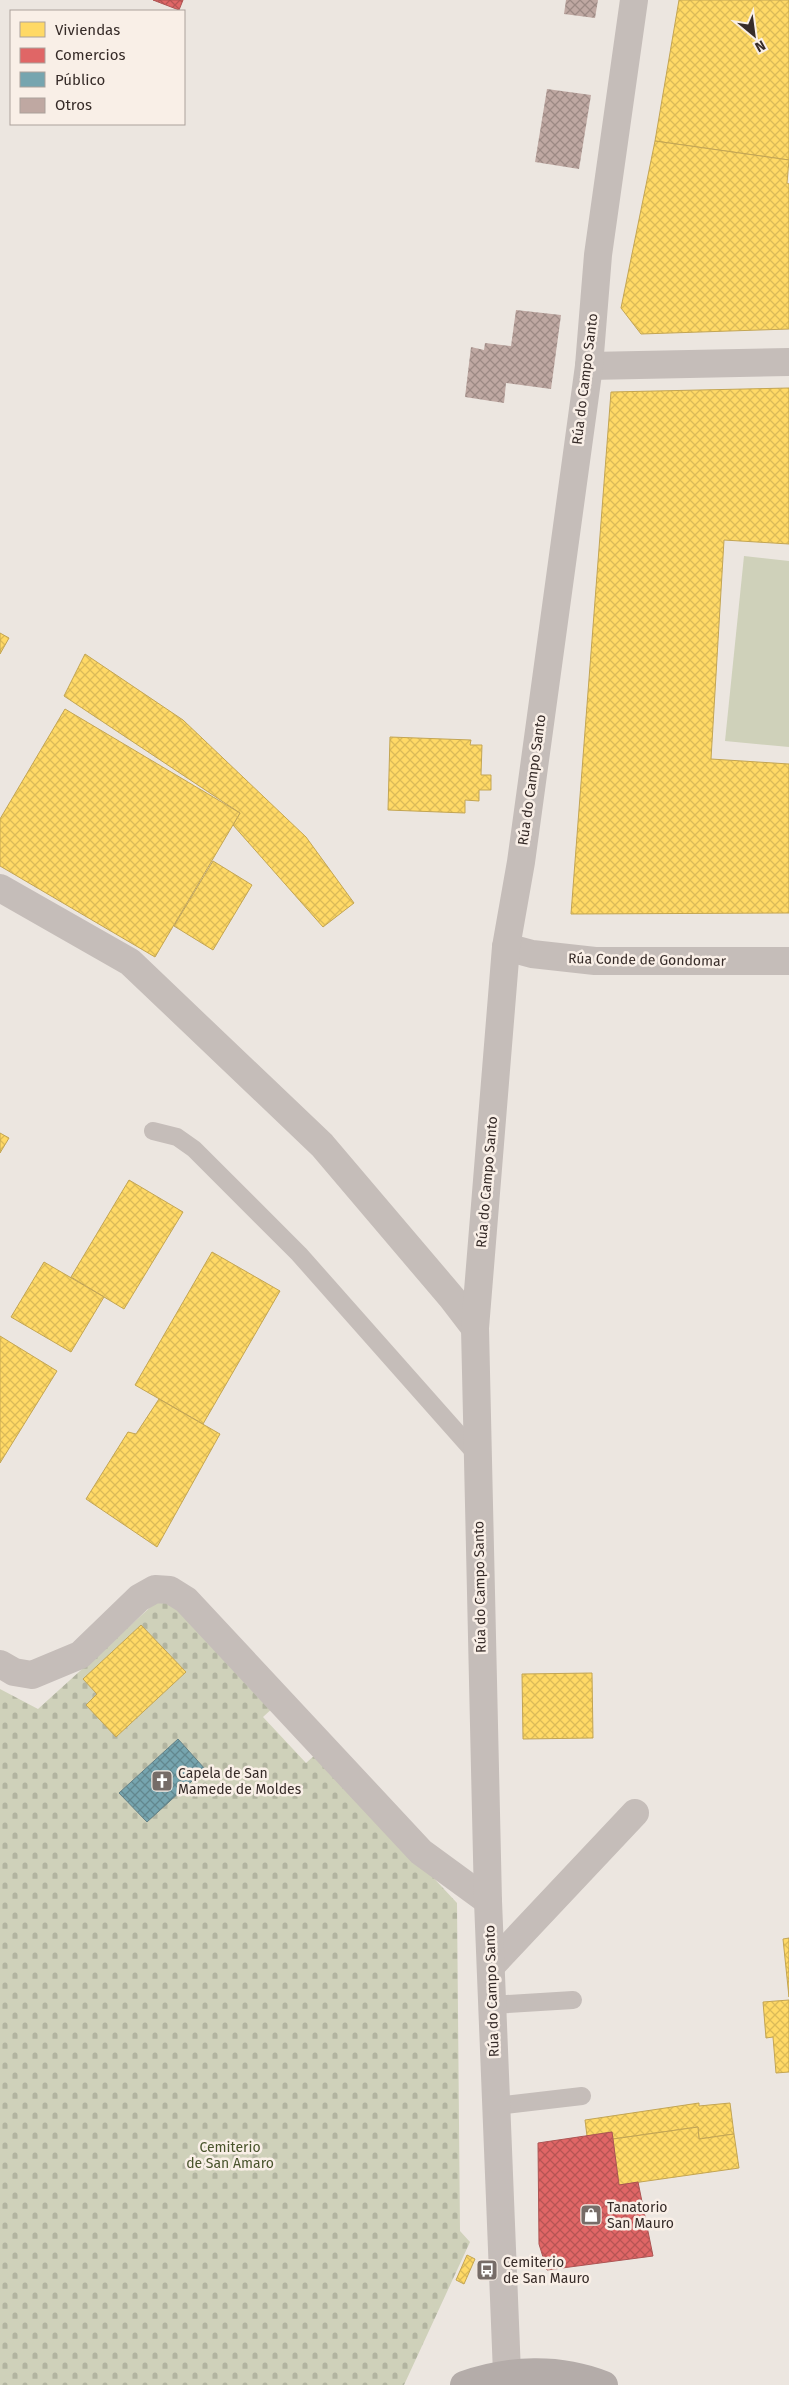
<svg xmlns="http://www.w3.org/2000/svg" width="789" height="2385" viewBox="0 0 789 2385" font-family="'Fira Sans',sans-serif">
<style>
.cemetery{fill:url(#cemetery-stones)}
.green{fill:#cfd1ba}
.homes{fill:url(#homes-cross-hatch);stroke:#c3a553}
.shops{fill:url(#shops-cross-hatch);stroke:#ad5453}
.public{fill:url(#public-cross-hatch);stroke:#638086}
.building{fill:url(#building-cross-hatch)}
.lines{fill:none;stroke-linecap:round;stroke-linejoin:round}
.service{stroke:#c5bdb9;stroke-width:18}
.minor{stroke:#c5bdb9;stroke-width:28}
.primary{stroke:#b4aca9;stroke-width:28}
.labels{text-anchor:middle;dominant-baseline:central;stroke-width:5;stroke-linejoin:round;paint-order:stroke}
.street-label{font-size:14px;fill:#362b28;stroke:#f9efe7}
.poi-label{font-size:14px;fill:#362b28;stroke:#f9efe7;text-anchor:start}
.park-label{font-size:14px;fill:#49542c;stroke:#f9efe7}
</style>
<defs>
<pattern id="cemetery-stones" width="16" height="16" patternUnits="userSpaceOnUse" patternTransform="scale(1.25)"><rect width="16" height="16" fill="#cfd1ba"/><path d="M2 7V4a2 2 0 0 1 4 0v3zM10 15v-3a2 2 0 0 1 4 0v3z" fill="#b2b4a0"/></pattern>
<pattern id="homes-cross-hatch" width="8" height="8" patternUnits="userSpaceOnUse" patternTransform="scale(1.25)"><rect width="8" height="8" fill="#ffd966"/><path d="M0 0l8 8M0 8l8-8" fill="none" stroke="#dbba58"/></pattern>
<pattern id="shops-cross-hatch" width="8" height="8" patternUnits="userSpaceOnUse" patternTransform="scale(1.25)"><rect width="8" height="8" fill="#e06666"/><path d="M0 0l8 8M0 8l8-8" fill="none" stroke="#b65454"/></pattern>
<pattern id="public-cross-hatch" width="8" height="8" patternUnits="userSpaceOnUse" patternTransform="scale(1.25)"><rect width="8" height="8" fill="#76a5af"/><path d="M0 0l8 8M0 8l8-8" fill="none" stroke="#62878e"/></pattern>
<pattern id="building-cross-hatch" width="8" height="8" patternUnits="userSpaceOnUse" patternTransform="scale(1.25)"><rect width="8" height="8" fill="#bfa8a2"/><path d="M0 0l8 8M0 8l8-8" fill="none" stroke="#9c8984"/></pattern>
</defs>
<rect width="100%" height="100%" fill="#ece6e0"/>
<path class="cemetery" d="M 155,1603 L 181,1603 L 275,1706 L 263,1717 L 306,1763 L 317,1753 L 457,1903 L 460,2231 L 470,2242 L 404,2385 L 0,2385 L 0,1689 L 38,1709 Z"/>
<path class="green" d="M 744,556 L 789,561 L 789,747 L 725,741 Z"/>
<g class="homes">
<path d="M 679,0 L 789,0 L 789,160 L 655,141 Z"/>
<path d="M 655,141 L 789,160 L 787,183 L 789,184 L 789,329 L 641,334 L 621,308 Z"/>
<path d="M 789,388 L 789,544 L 724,540 L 711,759 L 789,764 L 789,913 L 571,914 L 611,392 Z"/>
<path d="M 0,633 L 9,638 L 0,654 Z"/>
<path d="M 85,654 L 183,720 L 306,837 L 354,903 L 323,927 L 233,825 L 240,813 L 64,696 Z"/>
<path d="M 65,709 L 240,813 L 155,957 L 0,866 L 0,819 Z"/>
<path d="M 390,737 L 471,740 L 470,745 L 482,745 L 481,775 L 491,775 L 491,790 L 479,790 L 479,801 L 465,800 L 465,813 L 388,810 Z"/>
<path d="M 213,861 L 252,885 L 213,950 L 174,926 Z"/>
<path d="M 0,1133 L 9,1138 L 0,1153 Z"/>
<path d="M 129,1180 L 183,1212 L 124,1309 L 71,1277 Z"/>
<path d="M 212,1252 L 280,1291 L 203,1424 L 135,1385 Z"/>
<path d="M 44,1262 L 104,1297 L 71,1352 L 11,1317 Z"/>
<path d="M 0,1336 L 57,1371 L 0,1463 Z"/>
<path d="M 159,1399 L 220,1434 L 157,1547 L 86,1499 L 128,1432 L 136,1434 Z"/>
<path d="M 141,1625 L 186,1672 L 116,1737 L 86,1705 L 97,1694 L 83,1679 Z"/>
<path d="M 592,1673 L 593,1738 L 523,1739 L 522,1674 Z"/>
<path d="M 789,1938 L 789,1997 L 783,1939 Z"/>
<path d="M 789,2000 L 789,2072 L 776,2073 L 773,2037 L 766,2038 L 763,2002 Z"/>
<path d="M 699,2103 L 699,2106 L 730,2103 L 734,2134 L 699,2139 L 698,2127 L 613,2139 L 612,2132 L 587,2136 L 585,2120 Z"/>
<path d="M 698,2127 L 699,2139 L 734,2134 L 739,2168 L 619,2185 L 613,2139 Z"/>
<path d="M 467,2255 L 475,2259 L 464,2284 L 456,2280 Z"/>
</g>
<g class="shops">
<path d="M 153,0 L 183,0 L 179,10 Z"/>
<path d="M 612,2132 L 619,2185 L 638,2182 L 653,2256 L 547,2270 L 539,2244 L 538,2143 Z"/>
</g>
<path class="public" d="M 178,1739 L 205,1769 L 147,1822 L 119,1793 Z"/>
<g class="building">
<path d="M 566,0 L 598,0 L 595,18 L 564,14 Z"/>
<path d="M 547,89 L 591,95 L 579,169 L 535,162 Z"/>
<path d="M 516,310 L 561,315 L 551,389 L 506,383 L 504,403 L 465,397 L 471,347 L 484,350 L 485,343 L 511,346 Z"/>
</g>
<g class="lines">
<g class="service">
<path d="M 153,1131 L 177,1137 L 194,1149 L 299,1254 L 477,1455"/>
<path d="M 492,2005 L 573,2000"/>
<path d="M 496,2106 L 582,2096"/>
</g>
<g class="minor">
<path d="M 589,366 L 789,362"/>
<path d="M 0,888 L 130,962 L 322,1145 L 452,1298 L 475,1328"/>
<path d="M 506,947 L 532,954 L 595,961 L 789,961"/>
<path d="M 0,1664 L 14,1672 L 32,1675 L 80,1655 L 139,1598 L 155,1589 L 170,1590 L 186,1600 L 421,1852 L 488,1901"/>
<path d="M 491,1966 L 635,1813"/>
<path d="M 507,2373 L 488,1901 L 475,1328 L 506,947 L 521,862 L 589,366 L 598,255 L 634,0"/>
</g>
<path class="primary" d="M 464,2385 C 509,2369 559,2367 604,2385"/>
</g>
<defs>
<g id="church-square" transform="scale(1.125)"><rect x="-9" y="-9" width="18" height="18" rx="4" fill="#766c68" stroke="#f9efe7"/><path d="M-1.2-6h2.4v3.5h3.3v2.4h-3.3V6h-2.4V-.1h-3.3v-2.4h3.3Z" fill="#fff"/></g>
<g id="shop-square" transform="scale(1.125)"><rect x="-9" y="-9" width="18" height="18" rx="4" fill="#766c68" stroke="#f9efe7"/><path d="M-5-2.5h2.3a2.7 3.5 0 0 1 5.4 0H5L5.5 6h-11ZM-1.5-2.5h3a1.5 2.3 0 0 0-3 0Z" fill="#fff"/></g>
<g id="bus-square" transform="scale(1.125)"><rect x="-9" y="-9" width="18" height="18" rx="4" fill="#766c68" stroke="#f9efe7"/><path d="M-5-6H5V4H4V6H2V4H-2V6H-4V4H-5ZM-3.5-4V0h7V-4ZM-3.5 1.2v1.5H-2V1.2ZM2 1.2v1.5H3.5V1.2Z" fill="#fff"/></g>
</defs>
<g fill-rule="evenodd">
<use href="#church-square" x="162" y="1781"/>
<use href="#shop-square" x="591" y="2215"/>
<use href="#bus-square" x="487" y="2270"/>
</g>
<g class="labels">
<g class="street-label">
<text transform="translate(585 379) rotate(-83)">Rúa do Campo Santo</text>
<text transform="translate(532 780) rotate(-82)">Rúa do Campo Santo</text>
<text transform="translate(647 960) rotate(1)">Rúa Conde de Gondomar</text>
<text transform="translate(487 1182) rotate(-85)">Rúa do Campo Santo</text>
<text transform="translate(480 1587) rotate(-91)">Rúa do Campo Santo</text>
<text transform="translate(492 1991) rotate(-92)">Rúa do Campo Santo</text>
</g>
<g class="poi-label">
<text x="178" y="1773">Capela de San<tspan x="178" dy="16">Mamede de Moldes</tspan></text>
<text x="607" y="2207">Tanatorio<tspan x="607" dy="16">San Mauro</tspan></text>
<text x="503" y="2262">Cemiterio<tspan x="503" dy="16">de San Mauro</tspan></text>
</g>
<g class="park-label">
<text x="230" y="2147">Cemiterio<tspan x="230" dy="16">de San Amaro</tspan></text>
</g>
</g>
<rect x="10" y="10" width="175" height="115" fill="#f9efe7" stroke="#aba19b"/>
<rect x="20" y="22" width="25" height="15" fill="#ffd966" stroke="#aba19b"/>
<text x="55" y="35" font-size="15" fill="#362b28">Viviendas</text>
<rect x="20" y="48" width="25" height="15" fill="#e06666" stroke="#aba19b"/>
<text x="55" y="60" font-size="15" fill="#362b28">Comercios</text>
<rect x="20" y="72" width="25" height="15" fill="#76a5af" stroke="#aba19b"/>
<text x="55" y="85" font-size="15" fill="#362b28">Público</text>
<rect x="20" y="98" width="25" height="15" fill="#bfa8a2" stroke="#aba19b"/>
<text x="55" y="110" font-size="15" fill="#362b28">Otros</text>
<g transform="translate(754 35) rotate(151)" stroke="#f9efe7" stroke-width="4" paint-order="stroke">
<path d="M0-4L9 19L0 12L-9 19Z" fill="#362b28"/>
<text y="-8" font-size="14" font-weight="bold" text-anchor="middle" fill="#362b28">N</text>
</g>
</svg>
